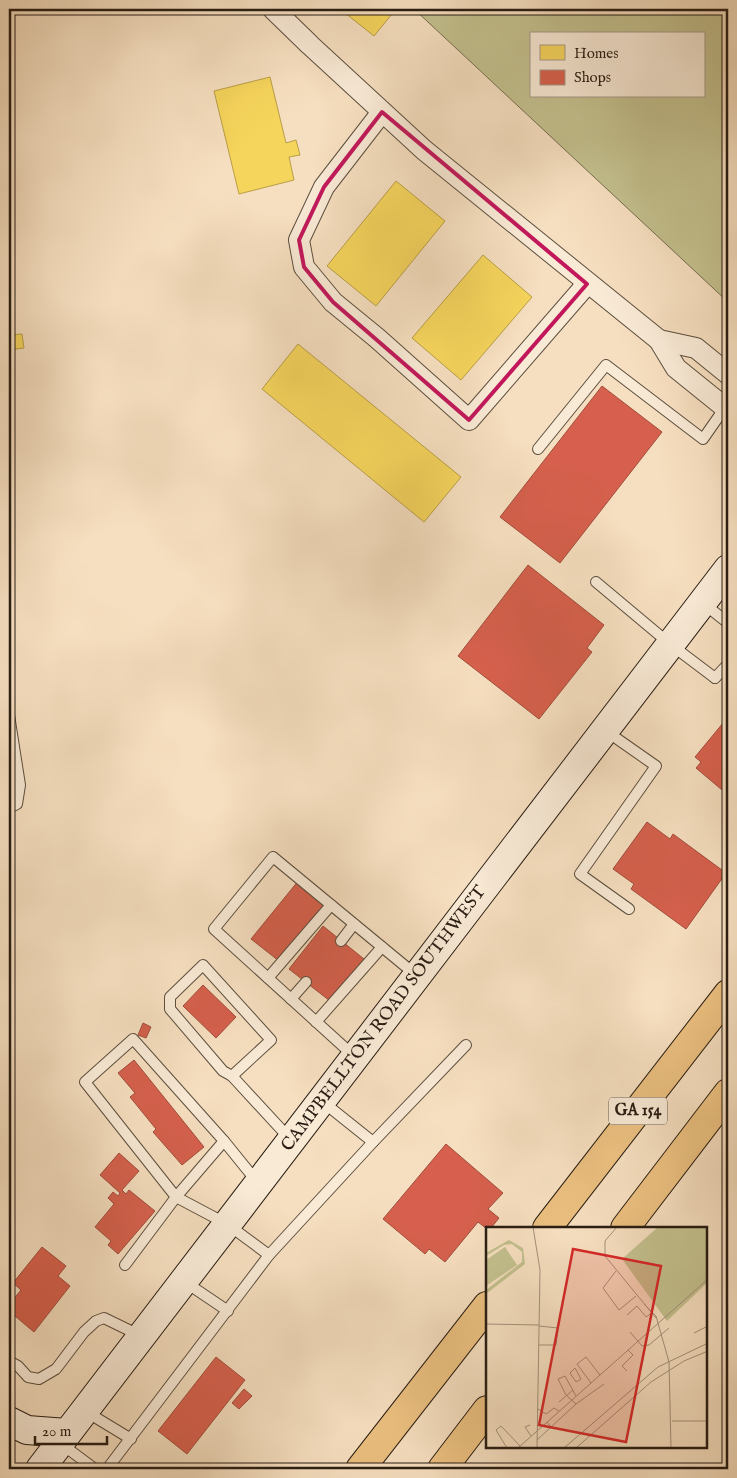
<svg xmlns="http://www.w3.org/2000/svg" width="737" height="1478" viewBox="0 0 737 1478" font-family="'IM FELL English',serif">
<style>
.green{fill:#c3c08e;stroke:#766e50;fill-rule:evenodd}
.homes{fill:#f6d55c;stroke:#b89e46}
.shops{fill:#d6604d;stroke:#a24c3c}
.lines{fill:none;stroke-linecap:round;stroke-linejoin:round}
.lane-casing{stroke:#5c4e3e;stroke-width:12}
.street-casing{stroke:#5c4e3e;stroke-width:22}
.secondary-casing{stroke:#291d13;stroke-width:30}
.highway-casing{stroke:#291d13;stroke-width:30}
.lane{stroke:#f9ead6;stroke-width:10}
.street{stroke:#f9ead6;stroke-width:20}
.secondary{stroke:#f9ead6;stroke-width:28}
.highway{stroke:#ebc080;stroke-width:28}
.marked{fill:none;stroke:#c2185b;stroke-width:4;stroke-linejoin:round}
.labels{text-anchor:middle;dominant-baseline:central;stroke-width:5;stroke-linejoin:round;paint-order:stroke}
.shield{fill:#f9ead6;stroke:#675a4e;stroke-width:1}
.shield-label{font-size:16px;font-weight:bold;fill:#291d13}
.street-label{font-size:18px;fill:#291d13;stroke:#f9ead6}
.inset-road{fill:none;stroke:#a4917b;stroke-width:1}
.view{fill:#d62828;fill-opacity:0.15;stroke:#d62828;stroke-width:2.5}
.inset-edge{fill:none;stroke:#291d13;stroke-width:2.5}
</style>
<rect width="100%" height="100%" fill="#f6dfc0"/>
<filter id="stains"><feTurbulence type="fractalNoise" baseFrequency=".004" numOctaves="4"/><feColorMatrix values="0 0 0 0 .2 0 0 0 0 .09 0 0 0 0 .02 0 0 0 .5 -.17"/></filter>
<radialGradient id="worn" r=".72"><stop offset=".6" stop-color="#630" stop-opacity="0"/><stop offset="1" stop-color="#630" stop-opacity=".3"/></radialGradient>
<path class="green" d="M 414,9 L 728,9 L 728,302 ZM 531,34 L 703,34 L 703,96 L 531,96 Z"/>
<g class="homes">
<path d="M 340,9 L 396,9 L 374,36 Z"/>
<path d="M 270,77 L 286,143 L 296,140 L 300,155 L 289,157 L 294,180 L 239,194 L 214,91 Z"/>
<path d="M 396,181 L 445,221 L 376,306 L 327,266 Z"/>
<path d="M 483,255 L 532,297 L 461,380 L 412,338 Z"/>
<path d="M 22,334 L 24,348 L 9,350 L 9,335 Z"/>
<path d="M 298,344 L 461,477 L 424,522 L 262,389 Z"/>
</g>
<g class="shops">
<path d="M 602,386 L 662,432 L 560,563 L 500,517 Z"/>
<path d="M 528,565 L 604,625 L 587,648 L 592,652 L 539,719 L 458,656 Z"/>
<path d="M 728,717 L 728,795 L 696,768 L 701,762 L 695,757 Z"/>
<path d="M 647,822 L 670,839 L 673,834 L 726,873 L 686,929 L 631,889 L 634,884 L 613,869 Z"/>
<path d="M 299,880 L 327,902 L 279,961 L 251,939 Z"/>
<path d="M 323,926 L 364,959 L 330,1001 L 289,969 Z"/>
<path d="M 203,985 L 236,1017 L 216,1038 L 183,1006 Z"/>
<path d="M 143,1023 L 151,1027 L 146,1038 L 138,1035 Z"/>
<path d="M 134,1060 L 204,1147 L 182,1165 L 153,1132 L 156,1129 L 130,1097 L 135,1093 L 118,1073 Z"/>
<path d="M 446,1144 L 503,1193 L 488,1209 L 499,1218 L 491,1228 L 487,1228 L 487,1229 L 478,1222 L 445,1262 L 429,1249 L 425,1254 L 383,1219 Z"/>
<path d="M 119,1153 L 139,1171 L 122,1190 L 126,1194 L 129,1190 L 155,1211 L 118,1254 L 108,1245 L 111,1241 L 95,1227 L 114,1204 L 108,1198 L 113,1192 L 118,1196 L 120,1193 L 100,1175 Z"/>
<path d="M 42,1247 L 66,1266 L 58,1276 L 70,1286 L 34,1332 L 9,1311 L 9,1305 L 21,1290 L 13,1283 Z"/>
<path d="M 216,1357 L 245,1380 L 187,1454 L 158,1431 Z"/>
<path d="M 244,1389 L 252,1396 L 239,1409 L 232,1403 Z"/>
</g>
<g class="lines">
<g class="lane-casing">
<g id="lane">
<path d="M 538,449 L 606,365 L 703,439 L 726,406"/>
<path d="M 596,582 L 670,644 L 715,678"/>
<path d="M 703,603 L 728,623"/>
<path d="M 715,678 L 728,664"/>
<path d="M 9,715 L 20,785 L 17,804 L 9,808"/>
<path d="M 606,731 L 656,766 L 580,874 L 629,909"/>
<path d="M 341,941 L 354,924"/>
<path d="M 203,965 L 271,1040 L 232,1076 L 223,1071 L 170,1009 L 170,997 Z"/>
<path d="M 268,978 L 331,905"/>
<path d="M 291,999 L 306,982"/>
<path d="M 316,1022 L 382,947"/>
<path d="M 355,1057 L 214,929 L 273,857 L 416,975"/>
<path d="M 232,1076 L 291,1140"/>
<path d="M 323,1102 L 373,1142"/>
<path d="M 258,1183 L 224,1141 L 133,1039 L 85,1082 L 176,1197 L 227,1224 L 269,1255 L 373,1142 L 466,1045"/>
<path d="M 125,1265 L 176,1197 L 224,1141"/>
<path d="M 185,1282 L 228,1311"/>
<path d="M 9,1361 L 18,1366 L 28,1377 L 39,1379 L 56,1369 L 84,1332 L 96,1321 L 104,1318 L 139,1335"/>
<path d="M 85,1411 L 131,1439"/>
<path d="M 60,1443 L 95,1469"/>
<path d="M 107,1469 L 269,1255"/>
</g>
</g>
<g class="street-casing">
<g id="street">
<path d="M 273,9 L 310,45 L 424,150 L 659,340 L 676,368 L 728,410"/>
<path d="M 382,112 L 324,187 L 299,240 L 304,267 L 333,302 L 377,338 L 469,420 L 587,284"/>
<path d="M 659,340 L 696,348 L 728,374"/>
</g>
</g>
<g class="secondary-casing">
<g id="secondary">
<path d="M 9,1421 L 27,1430 L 67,1433"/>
<path d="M 40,1469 L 728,569"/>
</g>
</g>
<g class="highway-casing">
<g id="highway">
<path d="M 547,1228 L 728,994"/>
<path d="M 625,1228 L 728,1093"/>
<path d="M 360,1469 L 487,1306"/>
<path d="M 442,1469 L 487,1410"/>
</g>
</g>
<use href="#lane" class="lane"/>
<use href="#street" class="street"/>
<use href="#secondary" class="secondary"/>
<use href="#highway" class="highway"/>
</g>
<path class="marked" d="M 382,112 L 587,284 L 469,420 L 333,302 L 304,267 L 299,240 L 324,187 Z"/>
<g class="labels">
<rect class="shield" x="609" y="1097.5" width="58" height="27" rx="4"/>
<g class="shield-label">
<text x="638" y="1111">GA 154</text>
</g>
<g class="street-label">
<text transform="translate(384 1019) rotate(-53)">CAMPBELLTON ROAD SOUTHWEST</text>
</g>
</g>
<g transform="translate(486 1227)">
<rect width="221" height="221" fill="#f6dfc0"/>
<path d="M 172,0 L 221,0 L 221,56 L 181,94 L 136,32 ZM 23,13 L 37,21 L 39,37 L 0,67 L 0,63 L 36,35 L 36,25 L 26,17 L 18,18 L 0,29 L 0,26 ZM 19,20 L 31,38 L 0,59 L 0,33 Z" fill="#c3c08e"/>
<path class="inset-road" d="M 47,0 L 54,43 L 51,221M 131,0 L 119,14 L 119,29 L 170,91M 130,44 L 117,61 L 133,83 L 150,69M 158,77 L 170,89 L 183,135 L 185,221M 141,88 L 151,79 L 160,90 L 164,87M 0,97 L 53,98M 144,105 L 156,119M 208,106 L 222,99M 53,118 L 70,118 L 72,101 L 53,99M 156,119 L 163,118 L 183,101M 89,141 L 95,152 L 90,155 L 84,146 ZM 141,144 L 136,139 L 147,128 L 142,123M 105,156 L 91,137 L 100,130 L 114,148M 90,169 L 79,149 L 72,152 L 80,168 L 90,177 L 118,157M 73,175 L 87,163M 52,182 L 60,187 L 68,181 L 73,184M 186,194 L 222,194M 61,195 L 65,200 L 90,177M 44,198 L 39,200 L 45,209M 51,213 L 65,200M 21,221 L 10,203 L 15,199 L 34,219M 32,221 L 222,52M 78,221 L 172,140 L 222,116M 90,221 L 165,155 L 198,134 L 222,124"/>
<path class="view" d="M 87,22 L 175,39 L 140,215 L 53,198 Z"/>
<rect width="221" height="221" class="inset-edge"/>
</g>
<rect width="737" height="1478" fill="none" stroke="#f6dfc0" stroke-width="30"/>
<rect x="10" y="10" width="717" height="1458" fill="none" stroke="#291d13" stroke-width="2.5"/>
<rect x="15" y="15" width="707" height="1448" fill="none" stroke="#291d13"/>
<rect x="530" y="32" width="175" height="65" fill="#f9ead6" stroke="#a69888"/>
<rect x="540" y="45" width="25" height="15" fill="#f6d55c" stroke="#a69888"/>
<text x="574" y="58" font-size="15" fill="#291d13">Homes</text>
<rect x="540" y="70" width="25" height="15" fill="#d6604d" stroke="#a69888"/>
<text x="574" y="82" font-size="15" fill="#291d13">Shops</text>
<path d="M35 1436v8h72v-8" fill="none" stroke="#291d13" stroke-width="2.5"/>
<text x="42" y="1436" font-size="15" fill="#291d13" stroke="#f9ead6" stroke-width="4" paint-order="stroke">20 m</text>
<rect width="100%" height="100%" filter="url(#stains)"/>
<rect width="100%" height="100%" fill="url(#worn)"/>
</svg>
